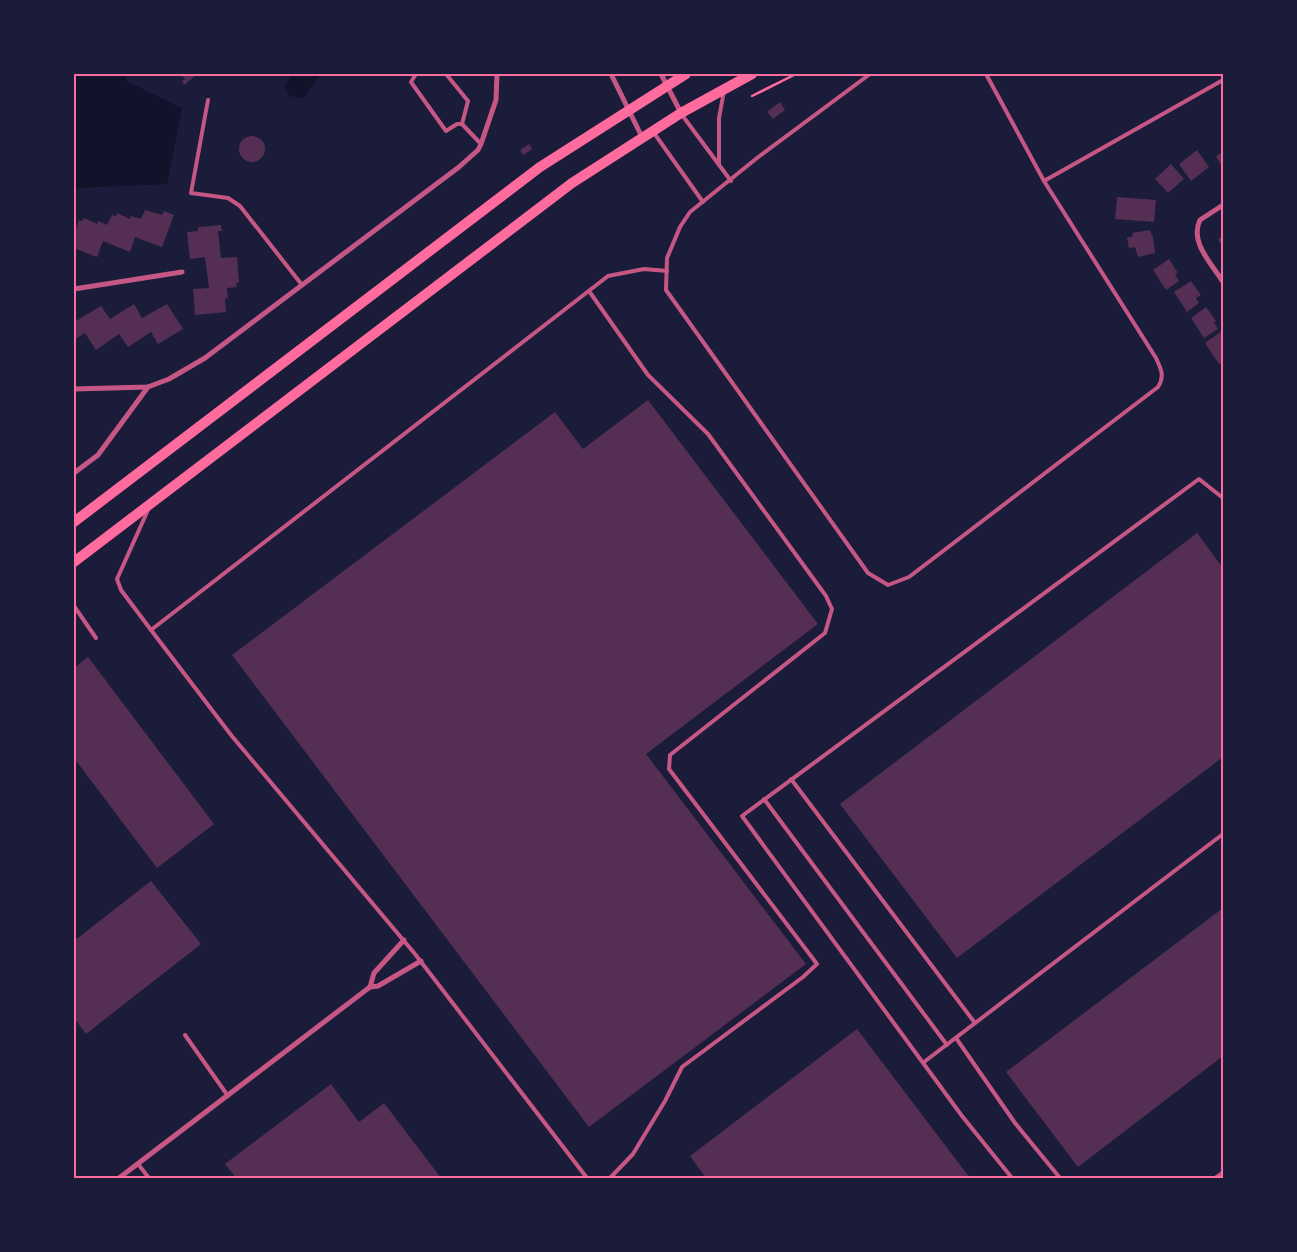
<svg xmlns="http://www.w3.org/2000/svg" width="1297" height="1252" viewBox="0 0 1297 1252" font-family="'Playfair Display',serif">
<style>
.water{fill:#12122b}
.building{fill:#542f53}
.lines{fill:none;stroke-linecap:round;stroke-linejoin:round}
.path{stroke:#ff6b9d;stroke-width:2.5}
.service{stroke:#c65784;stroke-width:4}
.minor{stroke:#c65784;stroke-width:5}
.secondary{stroke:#ff6b9d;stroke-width:10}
.neatline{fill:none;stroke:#ff6b9d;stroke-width:2}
</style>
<rect width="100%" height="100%" fill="#1b1b3a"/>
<g class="water">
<path d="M 74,74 L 124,74 L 128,82 L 182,108 L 167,184 L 74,188 Z"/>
<path d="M 292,74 L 321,74 L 304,98 L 289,96 L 285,85 Z"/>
</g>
<g class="building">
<path d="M 181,74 L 195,74 L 196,75 L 184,85 L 182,81 L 185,79 Z"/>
<path d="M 780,102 L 785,110 L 773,119 L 767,112 Z"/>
<circle cx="252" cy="149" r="13"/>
<path d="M 529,144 L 532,149 L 523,155 L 520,150 Z"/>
<path d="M 1197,150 L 1209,167 L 1191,181 L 1179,164 Z"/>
<path d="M 1223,152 L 1223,169 L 1216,156 Z"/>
<path d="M 1171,164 L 1184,179 L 1168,193 L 1155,179 Z"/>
<path d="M 1117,197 L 1156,200 L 1154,222 L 1115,219 Z"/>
<path d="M 145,210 L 162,215 L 164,211 L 174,215 L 162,247 L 135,237 L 130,252 L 103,241 L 97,257 L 74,248 L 74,228 L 76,229 L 79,220 L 82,221 L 84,218 L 97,224 L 98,221 L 107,225 L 112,215 L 116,216 L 117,213 L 130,219 L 131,216 L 141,219 Z"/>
<path d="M 221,225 L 222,231 L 218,231 L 221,258 L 237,257 L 239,282 L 236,283 L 237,287 L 227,288 L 228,298 L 225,299 L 226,312 L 195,315 L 193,289 L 209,288 L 205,257 L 190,259 L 187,232 L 198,231 L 198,227 Z"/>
<path d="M 1150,230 L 1152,236 L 1153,236 L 1155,253 L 1138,257 L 1135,247 L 1129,248 L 1127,238 L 1133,236 L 1132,233 Z"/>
<path d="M 1223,236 L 1223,248 L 1218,239 Z"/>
<path d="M 1169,259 L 1178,273 L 1175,274 L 1179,281 L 1166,290 L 1153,270 Z"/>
<path d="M 1191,281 L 1201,295 L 1196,298 L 1199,303 L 1187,312 L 1174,292 Z"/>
<path d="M 134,304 L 142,318 L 167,304 L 183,329 L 158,344 L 151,332 L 128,347 L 119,334 L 96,350 L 85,333 L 74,340 L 74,317 L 76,321 L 101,306 L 110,319 Z"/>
<path d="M 1206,307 L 1216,321 L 1214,323 L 1218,329 L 1204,338 L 1191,318 Z"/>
<path d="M 1222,331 L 1223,362 L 1219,364 L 1205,343 Z"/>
<path d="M 648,400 L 818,624 L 646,754 L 806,964 L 589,1127 L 232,655 L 555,412 L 583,449 Z"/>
<path d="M 1197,533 L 1223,568 L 1223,757 L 957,958 L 840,804 Z"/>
<path d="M 88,657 L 214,824 L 157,868 L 74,758 L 74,668 Z"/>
<path d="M 151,881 L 201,944 L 86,1034 L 74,1018 L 74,941 Z"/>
<path d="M 1223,908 L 1223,1056 L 1078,1167 L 1006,1072 Z"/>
<path d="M 857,1029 L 970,1178 L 706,1178 L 690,1156 Z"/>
<path d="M 331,1084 L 359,1122 L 384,1103 L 441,1178 L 236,1178 L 225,1164 Z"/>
</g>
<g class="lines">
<path class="path" d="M 752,96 L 796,74"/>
<g class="service">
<path d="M 416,74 L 411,82 L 446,131 L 457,124 L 462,124 L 481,144"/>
<path d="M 446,74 L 468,101 L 462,124"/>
<path d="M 870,74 L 757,158 L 690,212 L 680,227 L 667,258 L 666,290 L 868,573 L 888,585 L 909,577 L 1158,387 C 1165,376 1161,369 1156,358 L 1044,181 L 1223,80"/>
<path d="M 986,74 L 1044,181"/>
<path d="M 208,100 L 191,193 L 228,198 L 240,206 L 302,285"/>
<path d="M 682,115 L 731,181"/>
<path d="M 654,133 L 703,202"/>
<path d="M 719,165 L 719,118 L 724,91"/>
<path d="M 589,291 L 648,375 L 708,434 L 826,596 L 832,609 L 825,633 L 670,755 L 669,769 L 817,964 L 803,977 L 682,1067 L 665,1101 L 633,1154 L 610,1178"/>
<path d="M 148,510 L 117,579 L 121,590 L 151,630 L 608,276 L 644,269 L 667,271"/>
<path d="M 74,606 L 96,638"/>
<path d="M 151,630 L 231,735 L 415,954 L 587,1178"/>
<path d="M 791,779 L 975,1023"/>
<path d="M 764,799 L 947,1045"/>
<path d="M 185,1035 L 228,1096"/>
<path d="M 956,1038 L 1015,1123 L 1060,1178"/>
<path d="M 924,1062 L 1223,834"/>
<path d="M 138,1164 L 149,1178"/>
<path d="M 1012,1178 L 962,1116 L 742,816 L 1199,479 L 1223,498"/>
</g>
<g class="minor">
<path d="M 611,74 L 642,137"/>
<path d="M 661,74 L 681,113"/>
<path d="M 1223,205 L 1200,220 C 1189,242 1212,264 1223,282"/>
<path d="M 74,289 L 182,272"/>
<path d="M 74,389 L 148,387 L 169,379 L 205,358 L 459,167 L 478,150 L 481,144 L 496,100 L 497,74"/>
<path d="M 74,473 L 98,455 L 148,387"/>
<path d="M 404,940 L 374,973 L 370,987 L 378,986 L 421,961"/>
<path d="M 119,1178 L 370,987"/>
<path d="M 1216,1178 L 1223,1173"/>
</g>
<g class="secondary">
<path d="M 74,522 L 540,167 L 686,74"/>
<path d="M 74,562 L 572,183 L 681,113 L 752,74"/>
</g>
</g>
<rect width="1297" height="1252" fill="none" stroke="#1b1b3a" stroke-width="150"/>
<rect x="75" y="75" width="1147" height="1102" class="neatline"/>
</svg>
